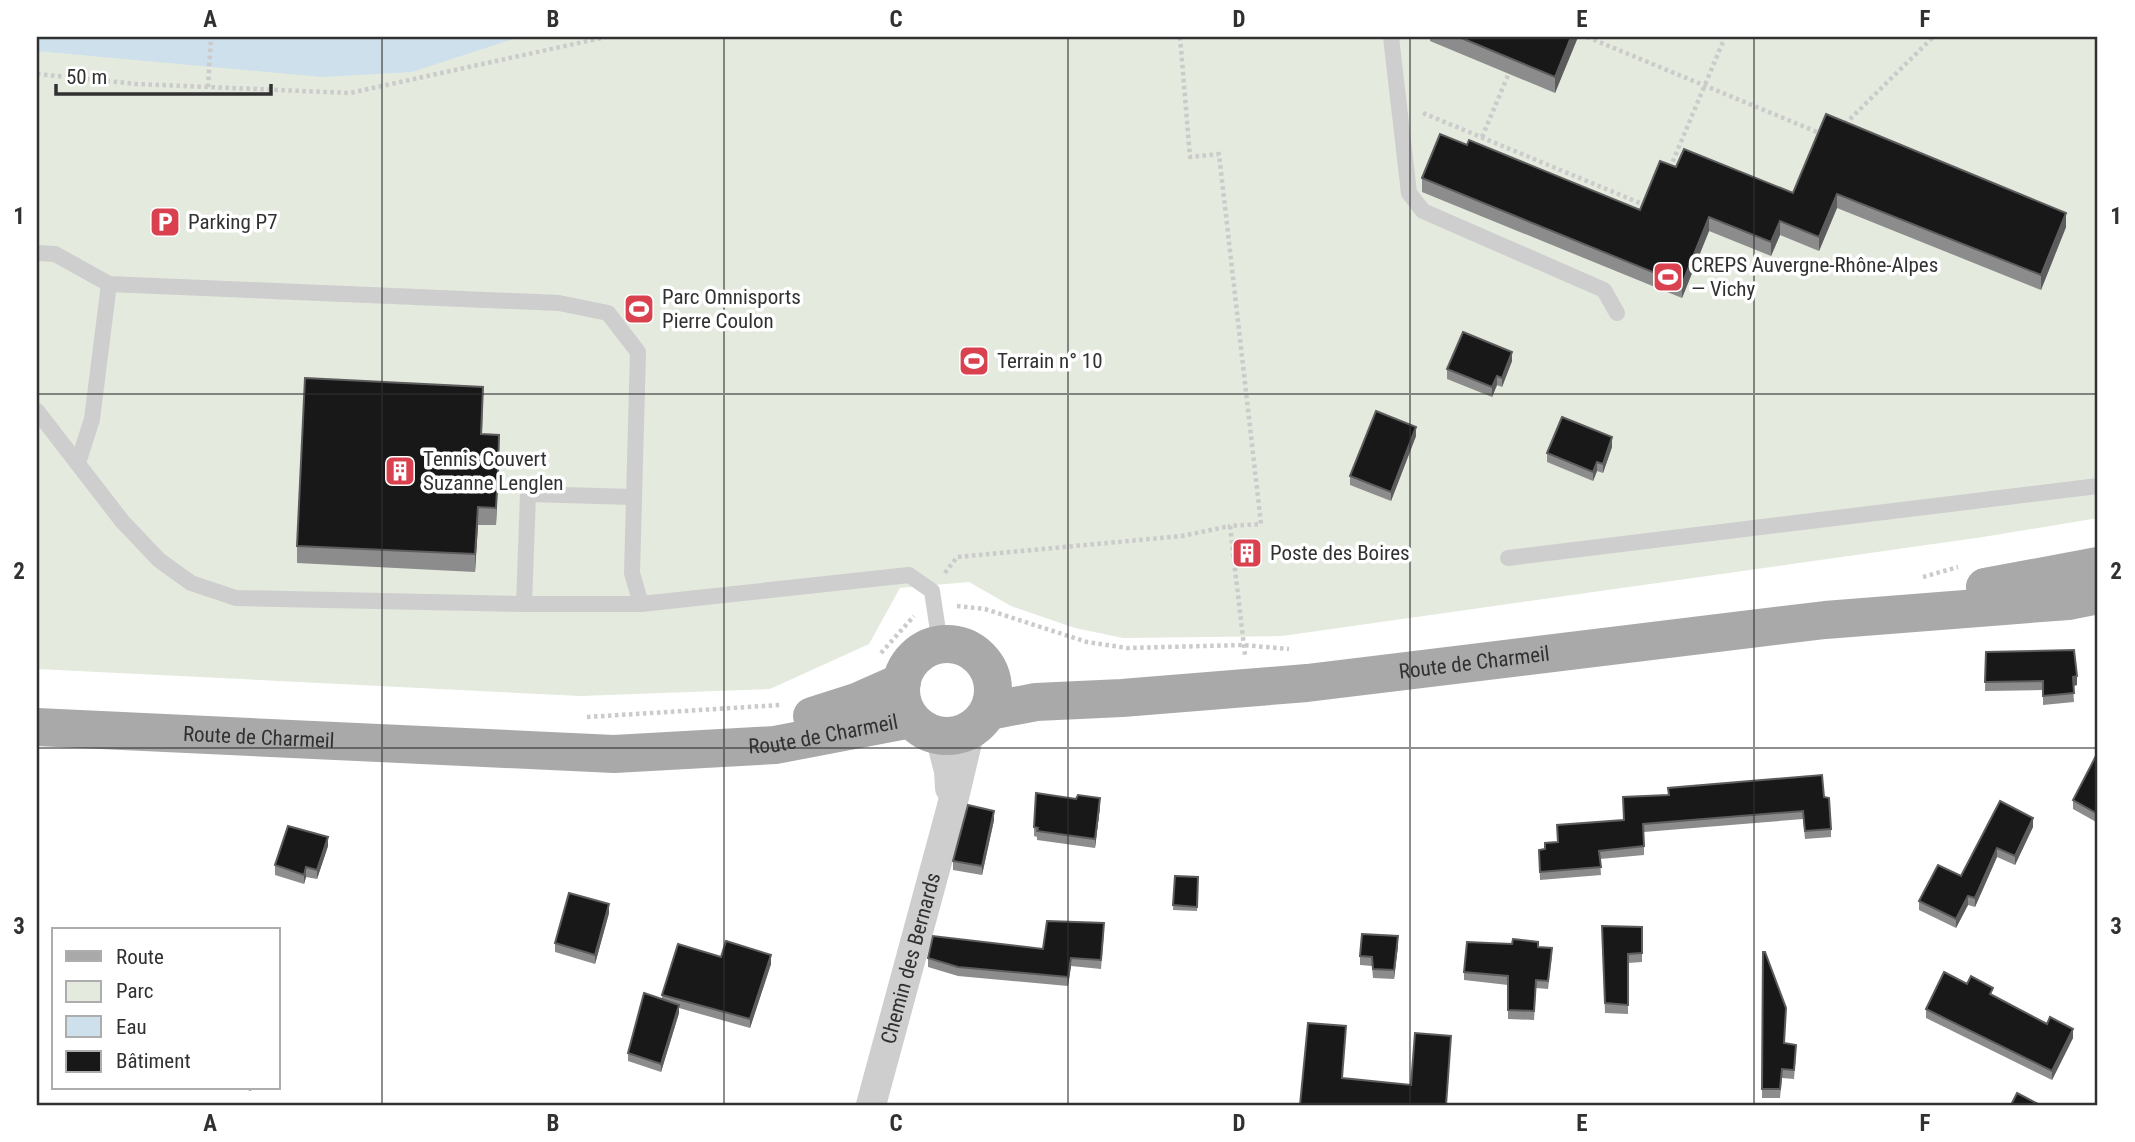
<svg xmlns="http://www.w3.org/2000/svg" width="2135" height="1142" viewBox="0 0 2135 1142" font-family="'Roboto Condensed',sans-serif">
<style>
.green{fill:#e4eade}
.water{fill:#cee0eb}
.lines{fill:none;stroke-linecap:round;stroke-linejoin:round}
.path{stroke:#cbcbcb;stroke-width:4.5;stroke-dasharray:3.5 3.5;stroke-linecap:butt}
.lane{stroke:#cecece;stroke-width:16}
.street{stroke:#cecece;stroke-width:30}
.primary{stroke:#a9a9a9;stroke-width:38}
.wall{fill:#8c8c8c}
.shaded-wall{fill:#5d5d5d}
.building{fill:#181818;stroke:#5d5d5d;stroke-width:2}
.grid{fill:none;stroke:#313131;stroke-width:2;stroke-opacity:0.55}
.labels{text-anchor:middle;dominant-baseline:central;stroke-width:7;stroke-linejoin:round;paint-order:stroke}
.poi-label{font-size:21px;fill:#313131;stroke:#fff;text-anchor:start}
.street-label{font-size:21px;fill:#313131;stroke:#fff}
.neatline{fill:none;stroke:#313131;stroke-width:2.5}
.grid-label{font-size:23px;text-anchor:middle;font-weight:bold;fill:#313131}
</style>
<rect width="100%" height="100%" fill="#fff"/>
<path class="green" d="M 37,37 L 2098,37 L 2098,518 L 1983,537 L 1282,636 L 1123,638 L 1075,628 L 1011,606 L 969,582 L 900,588 L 869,644 L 770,689 L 581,696 L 37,669 Z"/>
<path class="water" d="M 37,37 L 519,37 L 412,72 L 323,77 L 37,51 Z"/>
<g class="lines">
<g class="path">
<path d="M 1180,37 L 1190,157 L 1219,154 L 1261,524 L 1230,526 L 1245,655"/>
<path d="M 1587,37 L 1822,134"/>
<path d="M 37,74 L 137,84 L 350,93 L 606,37"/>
<path d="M 208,87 L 211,37"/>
<path d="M 1423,113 L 1647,206"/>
<path d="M 1845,124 L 1933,37"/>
<path d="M 1482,137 L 1509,73"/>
<path d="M 1670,168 L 1725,37"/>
<path d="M 945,573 L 957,557 L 1182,536 L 1230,526"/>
<path d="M 1923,577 L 1958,567"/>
<path d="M 957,606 L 985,609 L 1087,642 L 1127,648 L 1243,645 L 1289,649"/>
<path d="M 881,653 L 914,616"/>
<path d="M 587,717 L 780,705"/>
</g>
<g class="lane">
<path d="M 1391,37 L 1409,193 L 1423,211 L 1604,290 L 1617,313"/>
<path d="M 37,253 L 55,254 L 109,284 L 559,303 L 608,313 L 638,352 L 632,573 L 641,604"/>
<path d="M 37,411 L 122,521 L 159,560 L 191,583 L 236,598 L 524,604 L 641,604 L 909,575 L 932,591 L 940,644"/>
<path d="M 78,463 L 92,419 L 109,284"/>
<path d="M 1508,558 L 2098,486"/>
<path d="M 524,604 L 528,494 L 633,497"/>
</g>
<g class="street">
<path d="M 940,736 L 949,771 L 950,788"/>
<path id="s1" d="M 871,1105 L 951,810 L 970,730"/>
</g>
<g class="primary">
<path d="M 1985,587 L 2098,566"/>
<circle cx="947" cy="690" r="46"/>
<path id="s2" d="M 989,711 L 1036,702 L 1122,698 L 1307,683 L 1825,620 L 2068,601 L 2098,595"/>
<path d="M 812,716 L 859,701 L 902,682"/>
<path id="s3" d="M 37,727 L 614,754 L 775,745 L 911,719"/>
</g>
</g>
<g class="wall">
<path d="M 1430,37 L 1578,37 L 1555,93 L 1430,41 Z"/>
<path d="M 1826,114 L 2066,227 L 2041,290 L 1837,208 L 1819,251 L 1780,235 L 1771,256 L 1709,231 L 1682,298 L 1422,192 L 1422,178 L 1467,145 L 1640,210 L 1676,167 L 1793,193 Z"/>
<path d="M 1512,361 L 1502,387 L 1497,385 L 1492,397 L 1447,379 L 1447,369 Z"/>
<path d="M 483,404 L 482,434 L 499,452 L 496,525 L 478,525 L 475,572 L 297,563 L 297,546 Z"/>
<path d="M 1416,436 L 1391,501 L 1350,485 L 1350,476 Z"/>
<path d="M 1612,447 L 1603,473 L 1597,471 L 1593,481 L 1547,462 L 1547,453 Z"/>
<path d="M 1986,652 L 2077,685 L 2073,686 L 2074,702 L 2043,705 L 2043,690 L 1985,691 Z"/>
<path d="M 2098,755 L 2098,823 L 2073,809 L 2073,800 Z"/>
<path d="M 1668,788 L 1824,797 L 1831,829 L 1831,837 L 1805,839 L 1803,819 L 1644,832 L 1644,855 L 1600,859 L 1601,875 L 1540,880 L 1539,850 L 1545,849 L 1545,843 L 1558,842 L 1624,820 L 1623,797 L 1668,795 Z"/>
<path d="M 2000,801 L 2033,827 L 2015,865 L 1997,857 L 1975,907 L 1968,905 L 1956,928 L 1919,910 L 1919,901 L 1961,876 Z"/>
<path d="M 1100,807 L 1095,848 L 1037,840 L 1037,837 L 1034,836 L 1034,827 Z"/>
<path d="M 994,820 L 982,875 L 953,870 L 953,861 Z"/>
<path d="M 328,846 L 317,879 L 306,877 L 304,884 L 275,875 L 275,865 Z"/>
<path d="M 1175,876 L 1198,877 L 1197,911 L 1173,910 Z"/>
<path d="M 609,913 L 595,964 L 555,952 L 555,943 Z"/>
<path d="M 1602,926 L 1642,927 L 1642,962 L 1628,963 L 1628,1014 L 1605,1013 Z"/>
<path d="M 1104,932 L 1101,969 L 1071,966 L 1068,986 L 958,976 L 928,967 L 928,958 L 1043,949 Z"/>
<path d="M 1512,944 L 1538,947 L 1552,956 L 1548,989 L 1536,988 L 1534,1020 L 1508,1019 L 1508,985 L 1464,980 L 1464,972 Z"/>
<path d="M 1398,946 L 1394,979 L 1373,978 L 1372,966 L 1360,965 L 1360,956 Z"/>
<path d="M 1763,952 L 1786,1017 L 1784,1043 L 1796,1054 L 1794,1079 L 1782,1078 L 1780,1098 L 1762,1098 Z"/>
<path d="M 721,957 L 771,964 L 750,1028 L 679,1008 L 679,1013 L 661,1072 L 628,1061 L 628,1053 L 662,999 L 662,995 Z"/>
<path d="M 1967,984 L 2073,1038 L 2052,1080 L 1926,1018 L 1926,1009 Z"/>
<path d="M 241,1088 L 252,1088 L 251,1091 Z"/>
</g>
<g class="shaded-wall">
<path d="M 1571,37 L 1578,37 L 1555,93 L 1555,77 Z"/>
<path d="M 1837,194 L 1837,208 L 1819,251 L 1819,237 Z"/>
<path d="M 2066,213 L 2066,227 L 2041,290 L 2041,275 Z"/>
<path d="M 1709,217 L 1709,231 L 1682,298 L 1682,284 Z"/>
<path d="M 1780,221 L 1780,235 L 1771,256 L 1771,242 Z"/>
<path d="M 1512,352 L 1512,361 L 1502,387 L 1502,378 Z"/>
<path d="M 1497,376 L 1497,385 L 1492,397 L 1492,387 Z"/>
<path d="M 1416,427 L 1416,436 L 1391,501 L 1391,492 Z"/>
<path d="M 499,435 L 499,452 L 496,525 L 496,508 Z"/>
<path d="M 1612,437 L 1612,447 L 1603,473 L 1603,464 Z"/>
<path d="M 1597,462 L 1597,471 L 1593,481 L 1593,472 Z"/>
<path d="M 478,507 L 478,525 L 475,572 L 475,554 Z"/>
<path d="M 2077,676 L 2077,685 L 2073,686 L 2073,677 Z"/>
<path d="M 1100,798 L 1100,807 L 1095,848 L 1095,839 Z"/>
<path d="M 994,811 L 994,820 L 982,875 L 982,866 Z"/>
<path d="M 2033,818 L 2033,827 L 2015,865 L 2015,856 Z"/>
<path d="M 328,837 L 328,846 L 317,879 L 317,870 Z"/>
<path d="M 1997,848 L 1997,857 L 1975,907 L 1975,898 Z"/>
<path d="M 306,867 L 306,877 L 304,884 L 304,875 Z"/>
<path d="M 1968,896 L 1968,905 L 1956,928 L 1956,919 Z"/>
<path d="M 609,904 L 609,913 L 595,964 L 595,955 Z"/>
<path d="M 1398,936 L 1398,946 L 1394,979 L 1394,970 Z"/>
<path d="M 771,955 L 771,964 L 750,1028 L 750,1019 Z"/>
<path d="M 1071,958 L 1071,966 L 1068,986 L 1068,977 Z"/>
<path d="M 679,1005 L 679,1013 L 661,1072 L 661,1064 Z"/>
<path d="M 2073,1029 L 2073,1038 L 2052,1080 L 2052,1071 Z"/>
</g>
<g class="building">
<path d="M 1459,37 L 1571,37 L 1555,77 Z"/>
<path d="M 1826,114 L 2066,213 L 2041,275 L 1837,194 L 1819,237 L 1780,221 L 1771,242 L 1709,217 L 1682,284 L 1422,178 L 1440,134 L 1467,145 L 1469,140 L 1640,210 L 1660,161 L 1676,167 L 1684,149 L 1793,193 Z"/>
<path d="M 1463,332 L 1512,352 L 1502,378 L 1497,376 L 1492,387 L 1447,369 Z"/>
<path d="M 305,378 L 483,387 L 481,434 L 499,435 L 498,472 L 496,508 L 478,507 L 475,554 L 297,546 Z"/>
<path d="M 1376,411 L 1416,427 L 1391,492 L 1350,476 Z"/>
<path d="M 1562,417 L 1612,437 L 1603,464 L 1597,462 L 1593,472 L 1547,453 Z"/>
<path d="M 2074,650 L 2077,676 L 2073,677 L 2074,693 L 2043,696 L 2043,681 L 1985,682 L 1986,652 Z"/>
<path d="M 2097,754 L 2098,755 L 2098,814 L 2073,800 Z"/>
<path d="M 1822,775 L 1824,797 L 1829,798 L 1831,829 L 1805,831 L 1803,811 L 1643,824 L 1644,846 L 1599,851 L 1601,867 L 1540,872 L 1539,850 L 1545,849 L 1545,843 L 1558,842 L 1557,825 L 1624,820 L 1623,797 L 1669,795 L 1668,788 Z"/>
<path d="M 1036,793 L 1076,799 L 1078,795 L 1100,798 L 1095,839 L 1037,831 L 1038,828 L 1034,827 Z"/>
<path d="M 2000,801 L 2033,818 L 2015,856 L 1997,848 L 1975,898 L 1968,896 L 1956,919 L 1919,901 L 1938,865 L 1961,876 Z"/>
<path d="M 968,805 L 994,811 L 982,866 L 953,861 Z"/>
<path d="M 288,826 L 328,837 L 317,870 L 306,867 L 304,875 L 275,865 Z"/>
<path d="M 1175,876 L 1198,877 L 1197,907 L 1173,905 Z"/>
<path d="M 569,893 L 609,904 L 595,955 L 555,943 Z"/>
<path d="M 1047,921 L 1104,923 L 1101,960 L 1071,958 L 1068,977 L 958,967 L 928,958 L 933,936 L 1043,949 Z"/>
<path d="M 1602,926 L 1642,927 L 1642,953 L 1628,954 L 1628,1005 L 1605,1003 Z"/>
<path d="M 1362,934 L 1398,936 L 1394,970 L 1373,969 L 1372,957 L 1360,956 Z"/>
<path d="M 1513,939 L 1538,942 L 1538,947 L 1552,948 L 1548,981 L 1536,980 L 1534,1011 L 1508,1010 L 1508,976 L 1464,972 L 1467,942 L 1512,944 Z"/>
<path d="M 726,941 L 771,955 L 750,1019 L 662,995 L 678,944 L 721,957 Z"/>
<path d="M 1763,952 L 1765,952 L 1786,1008 L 1784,1043 L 1796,1045 L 1794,1070 L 1782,1069 L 1780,1089 L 1762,1089 Z"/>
<path d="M 1944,972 L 1967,984 L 1971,976 L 1993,988 L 1990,994 L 2047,1024 L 2050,1017 L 2073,1029 L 2052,1071 L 1926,1009 Z"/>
<path d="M 644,993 L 679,1005 L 661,1064 L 628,1053 Z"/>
<path d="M 1308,1023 L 1346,1026 L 1342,1078 L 1411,1085 L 1415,1033 L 1451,1036 L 1446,1105 L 1300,1105 Z"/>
<path d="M 2017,1093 L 2040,1105 L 2011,1105 Z"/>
</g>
<path class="grid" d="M 382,37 L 382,1105M 724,37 L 724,1105M 1068,37 L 1068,1105M 1410,37 L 1410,1105M 1754,37 L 1754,1105M 37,394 L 2098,394M 37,748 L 2098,748"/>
<defs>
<g id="parking-square" transform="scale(1.575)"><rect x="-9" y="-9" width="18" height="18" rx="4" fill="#da414f" stroke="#fff"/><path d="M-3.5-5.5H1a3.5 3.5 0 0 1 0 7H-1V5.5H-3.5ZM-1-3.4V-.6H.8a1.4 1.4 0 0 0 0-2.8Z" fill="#fff"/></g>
<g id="stadium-square" transform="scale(1.575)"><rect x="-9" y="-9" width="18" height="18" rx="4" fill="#da414f" stroke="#fff"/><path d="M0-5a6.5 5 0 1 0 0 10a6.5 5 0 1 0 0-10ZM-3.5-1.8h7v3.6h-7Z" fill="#fff"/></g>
<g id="building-square" transform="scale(1.575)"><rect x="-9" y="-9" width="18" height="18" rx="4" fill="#da414f" stroke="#fff"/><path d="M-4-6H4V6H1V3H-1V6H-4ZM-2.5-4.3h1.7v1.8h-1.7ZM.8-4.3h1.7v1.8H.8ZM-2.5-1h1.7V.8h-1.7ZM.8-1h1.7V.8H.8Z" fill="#fff"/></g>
</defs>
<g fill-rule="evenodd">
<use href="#parking-square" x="165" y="222"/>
<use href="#stadium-square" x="1668" y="277"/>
<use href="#stadium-square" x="639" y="309"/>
<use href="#stadium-square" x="974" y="361"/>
<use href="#building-square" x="400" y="471"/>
<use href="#building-square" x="1247" y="553"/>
</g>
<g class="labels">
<g class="poi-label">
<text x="188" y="222">Parking P7</text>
<text x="1691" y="265">CREPS Auvergne-Rhône-Alpes<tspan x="1691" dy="24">— Vichy</tspan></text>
<text x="662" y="297">Parc Omnisports<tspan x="662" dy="24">Pierre Coulon</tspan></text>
<text x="997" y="361">Terrain n° 10</text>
<text x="423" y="459">Tennis Couvert<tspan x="423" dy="24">Suzanne Lenglen</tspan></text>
<text x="1270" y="553">Poste des Boires</text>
</g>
<g class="street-label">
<text stroke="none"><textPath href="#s2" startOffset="488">Route de Charmeil</textPath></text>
<text stroke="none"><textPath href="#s3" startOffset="788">Route de Charmeil</textPath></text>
<text stroke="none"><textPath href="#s3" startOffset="222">Route de Charmeil</textPath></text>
<text stroke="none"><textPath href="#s1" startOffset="152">Chemin des Bernards</textPath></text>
</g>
</g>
<rect width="2135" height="1142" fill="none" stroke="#ffffff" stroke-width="77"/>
<rect x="52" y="928" width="228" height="161" fill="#ffffff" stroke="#adadad" stroke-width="2"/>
<rect x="66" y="951" width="35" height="10" fill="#a9a9a9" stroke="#adadad" stroke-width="2"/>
<text x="116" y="964" font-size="21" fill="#313131">Route</text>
<rect x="66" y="981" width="35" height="21" fill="#e4eade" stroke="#adadad" stroke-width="2"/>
<text x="116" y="998" font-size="21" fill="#313131">Parc</text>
<rect x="66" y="1016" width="35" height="21" fill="#cee0eb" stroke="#adadad" stroke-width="2"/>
<text x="116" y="1034" font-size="21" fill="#313131">Eau</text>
<rect x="66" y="1051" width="35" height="21" fill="#181818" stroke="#adadad" stroke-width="2"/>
<text x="116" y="1068" font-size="21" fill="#313131">Bâtiment</text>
<path d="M56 84v10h215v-10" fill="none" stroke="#313131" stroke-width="3.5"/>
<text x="66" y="84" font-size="21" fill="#313131" stroke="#ffffff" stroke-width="5" paint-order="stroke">50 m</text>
<rect x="38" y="38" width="2058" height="1066" class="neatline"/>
<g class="grid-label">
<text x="210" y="27">A</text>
<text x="553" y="27">B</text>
<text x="896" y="27">C</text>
<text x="1239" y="27">D</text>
<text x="1582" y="27">E</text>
<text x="1925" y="27">F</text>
<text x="19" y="224">1</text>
<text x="2116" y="224">1</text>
<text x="19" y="579">2</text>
<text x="2116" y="579">2</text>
<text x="19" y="934">3</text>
<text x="2116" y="934">3</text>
<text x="210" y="1131">A</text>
<text x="553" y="1131">B</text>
<text x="896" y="1131">C</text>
<text x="1239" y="1131">D</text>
<text x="1582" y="1131">E</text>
<text x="1925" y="1131">F</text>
</g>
</svg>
